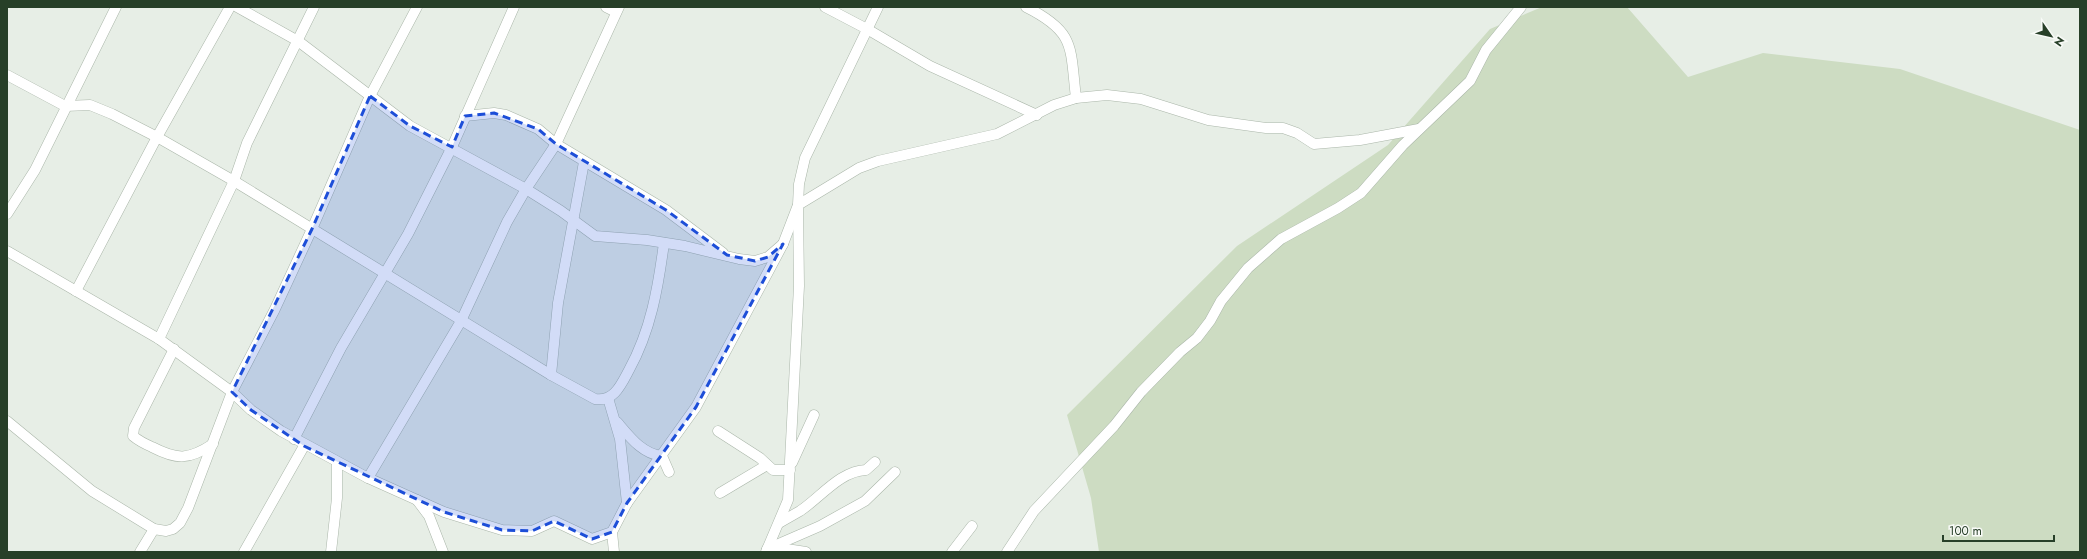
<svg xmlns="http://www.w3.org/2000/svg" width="2087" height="559" viewBox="0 0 2087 559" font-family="Jost,sans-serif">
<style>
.green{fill:#cddcc2}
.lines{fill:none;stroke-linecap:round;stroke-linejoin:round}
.minor-casing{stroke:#aab6a9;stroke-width:11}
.minor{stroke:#fff;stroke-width:10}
.marked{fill:#1d4ed8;fill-opacity:0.2;stroke:#1d4ed8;stroke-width:3;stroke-dasharray:8 5;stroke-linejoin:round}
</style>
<rect width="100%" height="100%" fill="#e7eee6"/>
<path class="green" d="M 1542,7 L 1627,7 L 1688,77 L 1763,53 L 1900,69 L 2080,130 L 2080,552 L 1099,552 L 1091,498 L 1067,415 L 1237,246 L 1388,145 L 1490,29 Z"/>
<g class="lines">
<g class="minor-casing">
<g id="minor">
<path d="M 237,7 L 298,41 L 410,126 L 526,189 L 561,211 L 595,236 L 647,240 L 685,246 L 739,259 L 755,261 L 768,257 L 783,244"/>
<path d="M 606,7 L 616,12"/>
<path d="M 825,7 L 867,29 L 930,66 L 1037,115"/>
<path d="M 1026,7 C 1076,32 1070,47 1076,98"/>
<path d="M 7,75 L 65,106 L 90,105 L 112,114 L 157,137 L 234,181 L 551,375 L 595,399 C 614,402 621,385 629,370 C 651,330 658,288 664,243"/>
<path d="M 465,116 L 494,113 L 506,115 L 538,129 L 556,144 L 666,210 L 723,253"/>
<path d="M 7,214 L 35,170 L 116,7"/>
<path d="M 7,251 L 159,339 L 232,392 L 251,410 L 281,431 L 368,478 L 444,512 L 502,530 L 532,531 L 554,521 L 592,539 L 612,532"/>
<path d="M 76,291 L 157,137 L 230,7"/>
<path d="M 159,339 L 234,181 L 247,143 L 314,7"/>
<path d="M 174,349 L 134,428 L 133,436 C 139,441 145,444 152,447 C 177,460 189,460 213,444"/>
<path d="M 551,375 L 558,303 L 584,162"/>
<path d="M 608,398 L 620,439 L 627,503"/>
<path d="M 7,421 L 92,491 L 154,529 L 166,531 L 173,529 L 180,523 L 188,508 L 232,392 L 275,309 L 312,229 L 370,96 L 417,7"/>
<path d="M 617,422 C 629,436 642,454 662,456 L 669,472"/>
<path d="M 718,431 L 760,458 L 773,470 L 790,470"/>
<path d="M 294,439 L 341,348 L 408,234 L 452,147 L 514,7"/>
<path d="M 792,463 L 814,415"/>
<path d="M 368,478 L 461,321 L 507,222 L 526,189 L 556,144 L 619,7"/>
<path d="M 720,493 L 767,465"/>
<path d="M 417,500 L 429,516 L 443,552"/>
<path d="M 779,523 C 786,519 793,515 800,511 C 821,497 840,471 866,470 L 875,462"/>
<path d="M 773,547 L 806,552"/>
<path d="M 767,549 L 820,526 L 865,501 L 895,472"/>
<path d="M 140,552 L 154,529"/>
<path d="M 244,552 L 304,446"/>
<path d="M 331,552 L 337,498 L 337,463"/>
<path d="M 614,552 L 612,532 L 627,503 L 696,407 L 783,244 L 798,205 L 799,184 L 805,158 L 878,7"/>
<path d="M 766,552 L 788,500 L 799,286 L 798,205 L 859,168 L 878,161 L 997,134 L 1054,105 L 1076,98 L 1107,95 L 1141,99 L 1208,120 L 1266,128 L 1283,128 L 1297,133 L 1314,144 L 1360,140 L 1419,129"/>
<path d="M 952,552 L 972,526"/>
<path d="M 1007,552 L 1034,511 L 1114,426 L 1141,392 L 1180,352 L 1197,338 L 1210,321 L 1221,301 L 1248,268 L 1281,239 L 1338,208 L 1361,193 L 1403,145 L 1470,81 L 1486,50 L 1521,7"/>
</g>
</g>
<use href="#minor" class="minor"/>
</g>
<path class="marked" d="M 370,96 L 410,126 L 452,147 L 465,116 L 494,113 L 538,129 L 556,144 L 666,210 L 727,255 L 755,261 L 768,257 L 783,244 L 696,407 L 627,503 L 612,532 L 592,539 L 554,521 L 532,531 L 502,530 L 444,512 L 304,446 L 251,410 L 232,392 L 312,229 Z"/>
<rect width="2087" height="559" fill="none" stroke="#273f28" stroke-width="16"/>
<g transform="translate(2051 36) rotate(124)" stroke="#f8faf7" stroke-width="3" paint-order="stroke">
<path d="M0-3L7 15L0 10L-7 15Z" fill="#273f28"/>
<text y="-6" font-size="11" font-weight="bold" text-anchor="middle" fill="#273f28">N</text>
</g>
<path d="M1943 535v6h111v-6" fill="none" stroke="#273f28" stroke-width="2"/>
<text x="1949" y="535" font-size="12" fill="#273f28" stroke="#f8faf7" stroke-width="3" paint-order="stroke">100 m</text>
</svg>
